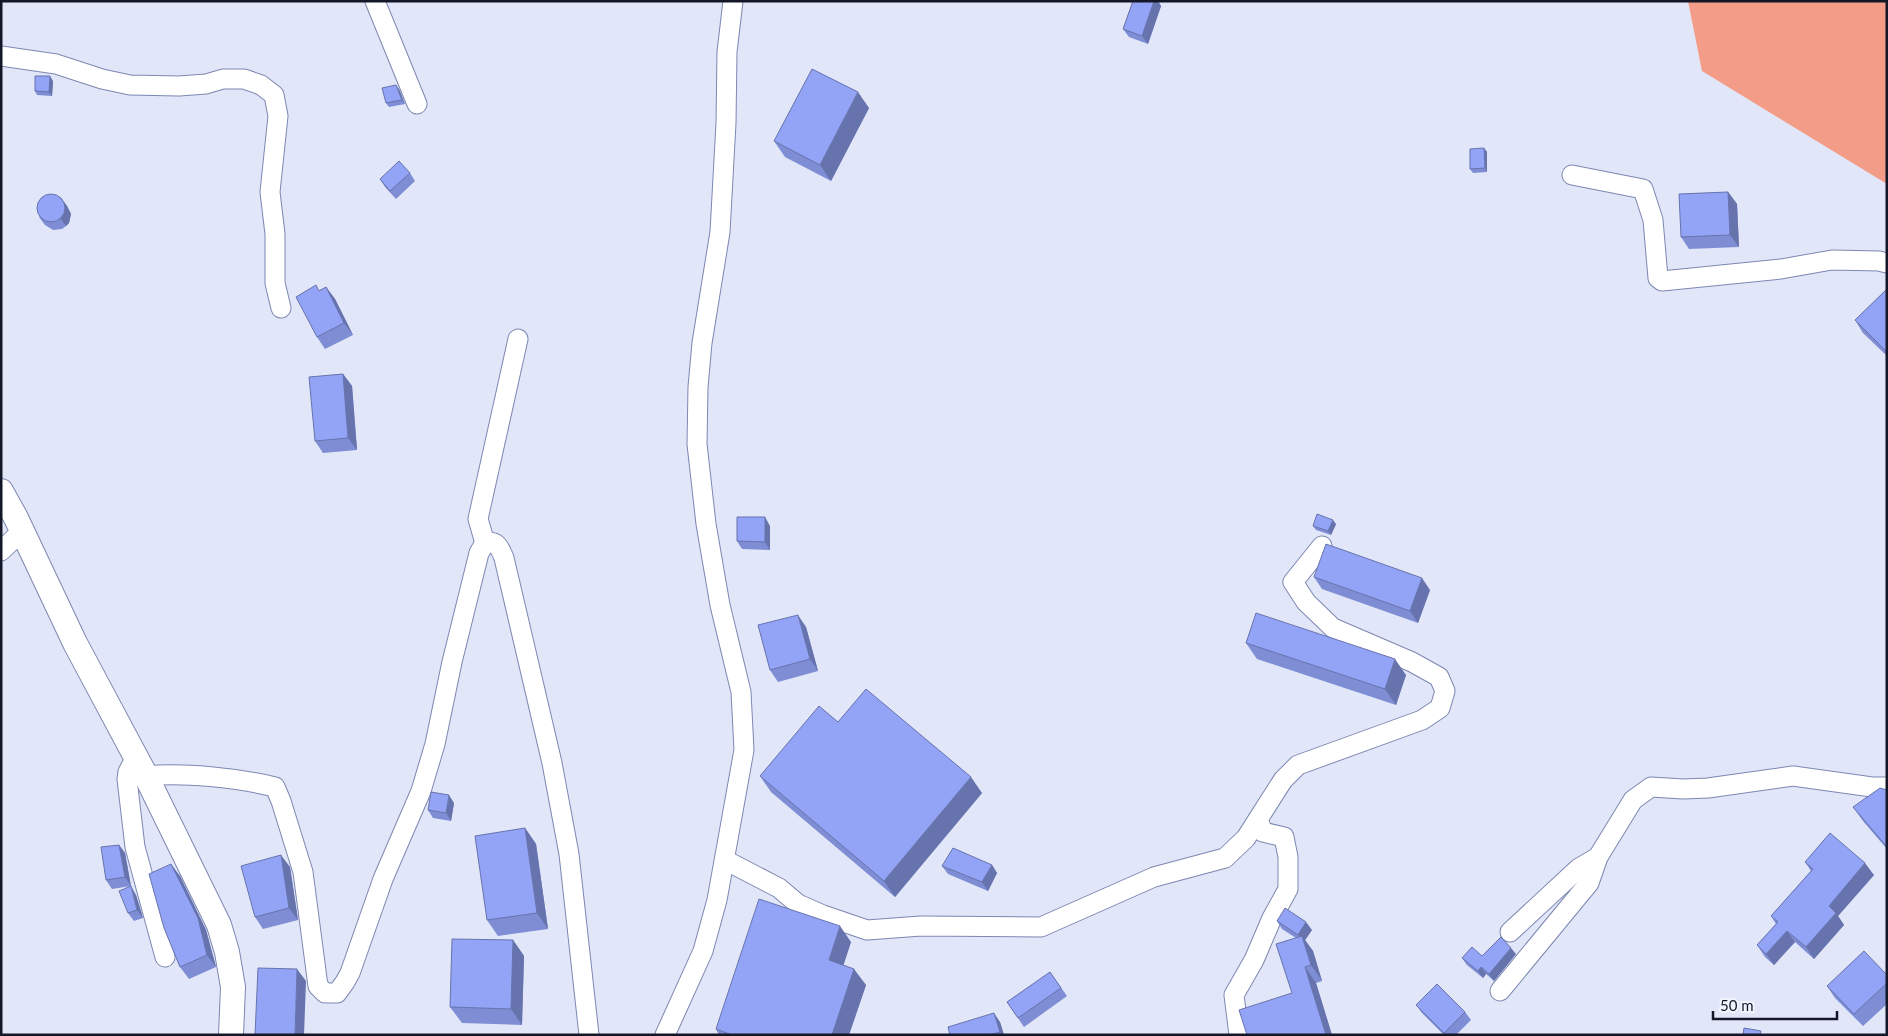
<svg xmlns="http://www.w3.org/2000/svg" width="1888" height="1036" viewBox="0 0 1888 1036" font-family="Lato,sans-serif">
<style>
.green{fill:#f39c87}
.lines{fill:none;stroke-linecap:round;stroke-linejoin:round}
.minor-casing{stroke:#7d87b1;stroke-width:21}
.tertiary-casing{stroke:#7d87b1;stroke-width:26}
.minor{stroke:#fff;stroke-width:19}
.tertiary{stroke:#fff;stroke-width:24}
.wall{fill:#7e8dd4}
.shaded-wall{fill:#6773ac}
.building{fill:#93a4f6;stroke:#6773ac}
</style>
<rect width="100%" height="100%" fill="#e1e6f9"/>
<path class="green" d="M 1688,1 L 1887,1 L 1887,184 L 1702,71 Z"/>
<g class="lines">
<g class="minor-casing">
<g id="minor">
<path d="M 375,1 L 417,104"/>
<path d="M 1,56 L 56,64 L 102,79 L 130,85 L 179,86 L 206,84 L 223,79 L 244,79 L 261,85 L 274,95 L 278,116 L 270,192 L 275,234 L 275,283 L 281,308"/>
<path d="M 1572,175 L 1643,189 L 1653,220 L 1658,278 L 1662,281 L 1781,269 L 1832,260 L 1879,261 L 1887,263"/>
<path d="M 485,543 L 478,519 L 518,339"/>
<path d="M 1,551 L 22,531"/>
<path d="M 136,757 L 128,772 L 127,779 L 135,847 L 165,957"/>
<path d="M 146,776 C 183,772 238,778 275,787 L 281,801 L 303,872 L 318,986 L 325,993 L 337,993 L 345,982 L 350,973 L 383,879 L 421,791 L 435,744 L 452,662 L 479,553 L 485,543 C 497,540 500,548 504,558 L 552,763 L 569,854 L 589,1035"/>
<path d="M 725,860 L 779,888 L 798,904 L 823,915 L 867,930 L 921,926 L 1041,927 L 1154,877 L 1225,858 L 1246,838 L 1283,780 L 1298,765 L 1422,720 L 1440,708 L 1445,691 L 1439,677 L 1412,662 L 1333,628 L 1306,602 L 1293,582 L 1322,546"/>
<path d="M 1510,932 L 1579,868 L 1598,857"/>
<path d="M 1500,991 L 1589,883 L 1598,857 L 1633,800 L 1651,787 L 1683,789 L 1708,788 L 1793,776 L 1872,787 L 1887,787"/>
<path d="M 665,1035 L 703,951 L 717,900 L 744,750 L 741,692 L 720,605 L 706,524 L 697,444 L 698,387 L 702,343 L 720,232 L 726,123 L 727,52 L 733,1"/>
<path d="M 1239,1035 L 1234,995 L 1254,960 L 1272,918 L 1288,889 L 1288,857 L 1284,837 L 1263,832 L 1258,820"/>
</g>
</g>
<g class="tertiary-casing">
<path id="tertiary" d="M 1,491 L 16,518 L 75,643 L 146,776 L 219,925 L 227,952 L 233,987 L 231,1035"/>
</g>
<use href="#minor" class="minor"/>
<use href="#tertiary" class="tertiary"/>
</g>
<g class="wall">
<path d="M 1133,1 L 1158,1 L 1161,6 L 1148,44 L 1129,37 L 1123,29 Z"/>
<path d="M 53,81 L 52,96 L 37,95 L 35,91 Z"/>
<path d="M 399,89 L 405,104 L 389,107 L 386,103 Z"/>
<path d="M 869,108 L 831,181 L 785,157 L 774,141 Z"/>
<path d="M 1484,148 L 1487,152 L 1487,172 L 1473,173 L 1470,169 Z"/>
<path d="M 410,173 L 415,181 L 396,199 L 385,187 L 380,179 Z"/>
<path d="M 1728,192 L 1737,204 L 1739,247 L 1689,249 L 1681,237 Z"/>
<path d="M 61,198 L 67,206 L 71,214 L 69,223 L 66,226 L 62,229 L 53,230 L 45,225 L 39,217 Z"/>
<path d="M 326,287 L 335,299 L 353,335 L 325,349 L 317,337 L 320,290 Z"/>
<path d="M 1887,289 L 1887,356 L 1863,333 L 1855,320 Z"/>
<path d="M 343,374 L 352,386 L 357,450 L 323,453 L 315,441 Z"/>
<path d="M 1336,524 L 1331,535 L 1316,530 L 1313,526 Z"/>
<path d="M 770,526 L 770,550 L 742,549 L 737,541 Z"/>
<path d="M 1314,577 L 1430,590 L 1418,623 L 1322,589 Z"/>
<path d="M 806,627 L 818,671 L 778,682 L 770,670 Z"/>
<path d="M 1246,643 L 1406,675 L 1396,705 L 1257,659 Z"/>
<path d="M 838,722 L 982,793 L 895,897 L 771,792 L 760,776 Z"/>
<path d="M 1887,790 L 1887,849 L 1863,821 L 1853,807 Z"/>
<path d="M 454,803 L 451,821 L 433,818 L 428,810 Z"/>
<path d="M 525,828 L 536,844 L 548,929 L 498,936 L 487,920 Z"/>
<path d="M 119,845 L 125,853 L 131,886 L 112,889 L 106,880 Z"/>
<path d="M 1805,862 L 1874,875 L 1838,916 L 1844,925 L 1814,959 L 1795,942 L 1774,965 L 1765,957 L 1757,945 L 1776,924 L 1771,916 L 1811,871 Z"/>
<path d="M 992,865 L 997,873 L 988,891 L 948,874 L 942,866 Z"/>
<path d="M 290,867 L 298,920 L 263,929 L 255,917 Z"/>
<path d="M 180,876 L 206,930 L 216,967 L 189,979 L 180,967 Z"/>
<path d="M 136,895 L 143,918 L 134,921 L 128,913 Z"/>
<path d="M 1277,921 L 1312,930 L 1305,940 L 1313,951 L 1322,981 L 1316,983 L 1332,1035 L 1247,1035 L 1292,993 L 1296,938 L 1282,929 Z"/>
<path d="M 513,940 L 524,956 L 522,1025 L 462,1023 L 450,1007 Z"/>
<path d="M 851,942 L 843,965 L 866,985 L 849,1035 L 719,1035 L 716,1029 Z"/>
<path d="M 1516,954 L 1494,981 L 1486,974 L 1483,978 L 1467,965 L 1462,958 L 1482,956 Z"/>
<path d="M 1050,972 L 1067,996 L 1024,1027 L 1007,1002 Z"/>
<path d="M 1887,975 L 1887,1004 L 1863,1026 L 1835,998 L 1827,986 Z"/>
<path d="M 1416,1005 L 1465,1012 L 1471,1020 L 1456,1035 L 1444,1035 L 1422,1013 Z"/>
<path d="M 1000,1022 L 1004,1035 L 950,1035 Z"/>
</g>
<g class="shaded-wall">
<path d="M 1154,1 L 1158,1 L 1161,6 L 1148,44 L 1142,36 Z"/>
<path d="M 50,76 L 53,81 L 52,96 L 49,92 Z"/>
<path d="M 396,85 L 399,89 L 405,104 L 402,100 Z"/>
<path d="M 858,92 L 869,108 L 831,181 L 820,165 Z"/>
<path d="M 1484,148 L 1487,152 L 1487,172 L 1485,168 Z"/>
<path d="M 1728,192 L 1737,204 L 1739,247 L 1730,235 Z"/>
<path d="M 61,198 L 67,206 L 71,214 L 69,223 L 66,226 L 60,218 Z"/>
<path d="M 326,287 L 335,299 L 353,335 L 344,323 Z"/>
<path d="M 343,374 L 352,386 L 357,450 L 348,438 Z"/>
<path d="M 765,517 L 770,526 L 770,550 L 765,542 Z"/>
<path d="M 1333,520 L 1336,524 L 1331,535 L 1328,531 Z"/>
<path d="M 1422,578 L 1430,590 L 1418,623 L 1410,611 Z"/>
<path d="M 798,615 L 806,627 L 818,671 L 810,659 Z"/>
<path d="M 1395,659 L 1406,675 L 1396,705 L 1385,689 Z"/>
<path d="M 971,777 L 982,793 L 895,897 L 884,881 Z"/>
<path d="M 449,795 L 454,803 L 451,821 L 446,813 Z"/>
<path d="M 525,828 L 536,844 L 548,929 L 537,913 Z"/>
<path d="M 119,845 L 125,853 L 131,886 L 125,877 Z"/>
<path d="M 281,855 L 290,867 L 298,920 L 289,908 Z"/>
<path d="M 1865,863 L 1874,875 L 1838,916 L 1844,925 L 1814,959 L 1806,947 L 1829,906 Z"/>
<path d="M 171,864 L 180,876 L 206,930 L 216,967 L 207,955 Z"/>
<path d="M 992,865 L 997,873 L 988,891 L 982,882 Z"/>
<path d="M 131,886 L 136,895 L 143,918 L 137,910 Z"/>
<path d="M 1306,922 L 1312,930 L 1305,940 L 1313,951 L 1322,981 L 1311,965 L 1304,943 L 1298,935 Z"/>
<path d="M 840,926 L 851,942 L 840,976 L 829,960 Z"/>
<path d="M 1787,931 L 1795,942 L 1774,965 L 1766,954 Z"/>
<path d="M 513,940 L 524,956 L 522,1025 L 511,1009 Z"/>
<path d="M 1511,948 L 1516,954 L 1494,981 L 1489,974 Z"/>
<path d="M 1305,967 L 1316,983 L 1332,1035 L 1326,1035 Z"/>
<path d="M 1481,967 L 1486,974 L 1483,978 L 1478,971 Z"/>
<path d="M 297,969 L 306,981 L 304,1035 L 295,1035 Z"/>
<path d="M 854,969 L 866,985 L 849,1035 L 832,1035 Z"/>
<path d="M 994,1013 L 1000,1022 L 1004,1035 L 1002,1035 L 1000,1032 Z"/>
</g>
<g class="building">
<path d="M 1133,1 L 1154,1 L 1142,36 L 1123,29 Z"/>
<path d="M 812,69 L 858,92 L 820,165 L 774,141 Z"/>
<path d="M 35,76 L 50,76 L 49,92 L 35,91 Z"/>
<path d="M 396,85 L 402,100 L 386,103 L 382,88 Z"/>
<path d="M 1484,148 L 1485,168 L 1470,169 L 1470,149 Z"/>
<path d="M 399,161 L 410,173 L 390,191 L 380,179 Z"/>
<path d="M 1728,192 L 1730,235 L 1681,237 L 1679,194 Z"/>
<circle cx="51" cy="208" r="14"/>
<path d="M 316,285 L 319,291 L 326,287 L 344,323 L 317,337 L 296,297 Z"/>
<path d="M 1887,289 L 1887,352 L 1855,320 Z"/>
<path d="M 343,374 L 348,438 L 315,441 L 309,377 Z"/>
<path d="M 1317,514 L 1333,520 L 1328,531 L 1313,526 Z"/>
<path d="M 737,517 L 765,517 L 765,542 L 737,541 Z"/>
<path d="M 1326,544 L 1422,578 L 1410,611 L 1314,577 Z"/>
<path d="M 1256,613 L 1395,659 L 1385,689 L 1246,643 Z"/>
<path d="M 798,615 L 810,659 L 770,670 L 758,625 Z"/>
<path d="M 866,689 L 971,777 L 884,881 L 760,776 L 819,706 L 838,722 Z"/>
<path d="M 1880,788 L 1887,790 L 1887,847 L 1853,807 Z"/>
<path d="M 431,792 L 449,795 L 446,813 L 428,810 Z"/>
<path d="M 525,828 L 537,913 L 487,920 L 475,836 Z"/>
<path d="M 1830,833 L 1865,863 L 1829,906 L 1836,913 L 1806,947 L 1787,931 L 1766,954 L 1757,945 L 1778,922 L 1771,916 L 1813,869 L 1805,862 Z"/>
<path d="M 119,845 L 125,877 L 106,880 L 101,847 Z"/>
<path d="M 953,848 L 992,865 L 982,882 L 942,866 Z"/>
<path d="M 281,855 L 289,908 L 255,917 L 241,866 Z"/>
<path d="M 171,864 L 198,918 L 207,955 L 180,967 L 164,928 L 149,874 Z"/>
<path d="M 131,886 L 137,910 L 128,913 L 119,891 Z"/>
<path d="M 759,899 L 840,926 L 829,960 L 854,969 L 832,1035 L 732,1035 L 716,1029 Z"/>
<path d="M 1285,908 L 1306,922 L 1298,935 L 1277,921 Z"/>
<path d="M 1302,936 L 1311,965 L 1305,967 L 1326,1035 L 1247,1035 L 1239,1010 L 1292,993 L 1276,944 Z"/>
<path d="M 1501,937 L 1511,948 L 1489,974 L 1481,967 L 1478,971 L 1462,958 L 1472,947 L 1482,956 Z"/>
<path d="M 452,939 L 513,940 L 511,1009 L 450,1007 Z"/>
<path d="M 1864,951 L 1887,975 L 1887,983 L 1854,1014 L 1827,986 Z"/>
<path d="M 258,968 L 297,969 L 295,1035 L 255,1035 Z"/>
<path d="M 1050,972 L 1061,988 L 1018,1018 L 1007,1002 Z"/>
<path d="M 1437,984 L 1465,1012 L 1444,1033 L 1416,1005 Z"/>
<path d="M 994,1013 L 1000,1032 L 989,1035 L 950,1035 L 948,1027 Z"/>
<path d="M 1744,1028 L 1761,1031 L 1760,1035 L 1743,1035 Z"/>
</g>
<rect width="1888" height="1036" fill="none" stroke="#141727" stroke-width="5"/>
<path d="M1713 1011v8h124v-8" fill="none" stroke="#141727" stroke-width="2.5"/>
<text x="1720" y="1011" font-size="15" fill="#141727" stroke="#f1f4fd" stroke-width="4" paint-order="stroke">50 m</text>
</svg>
